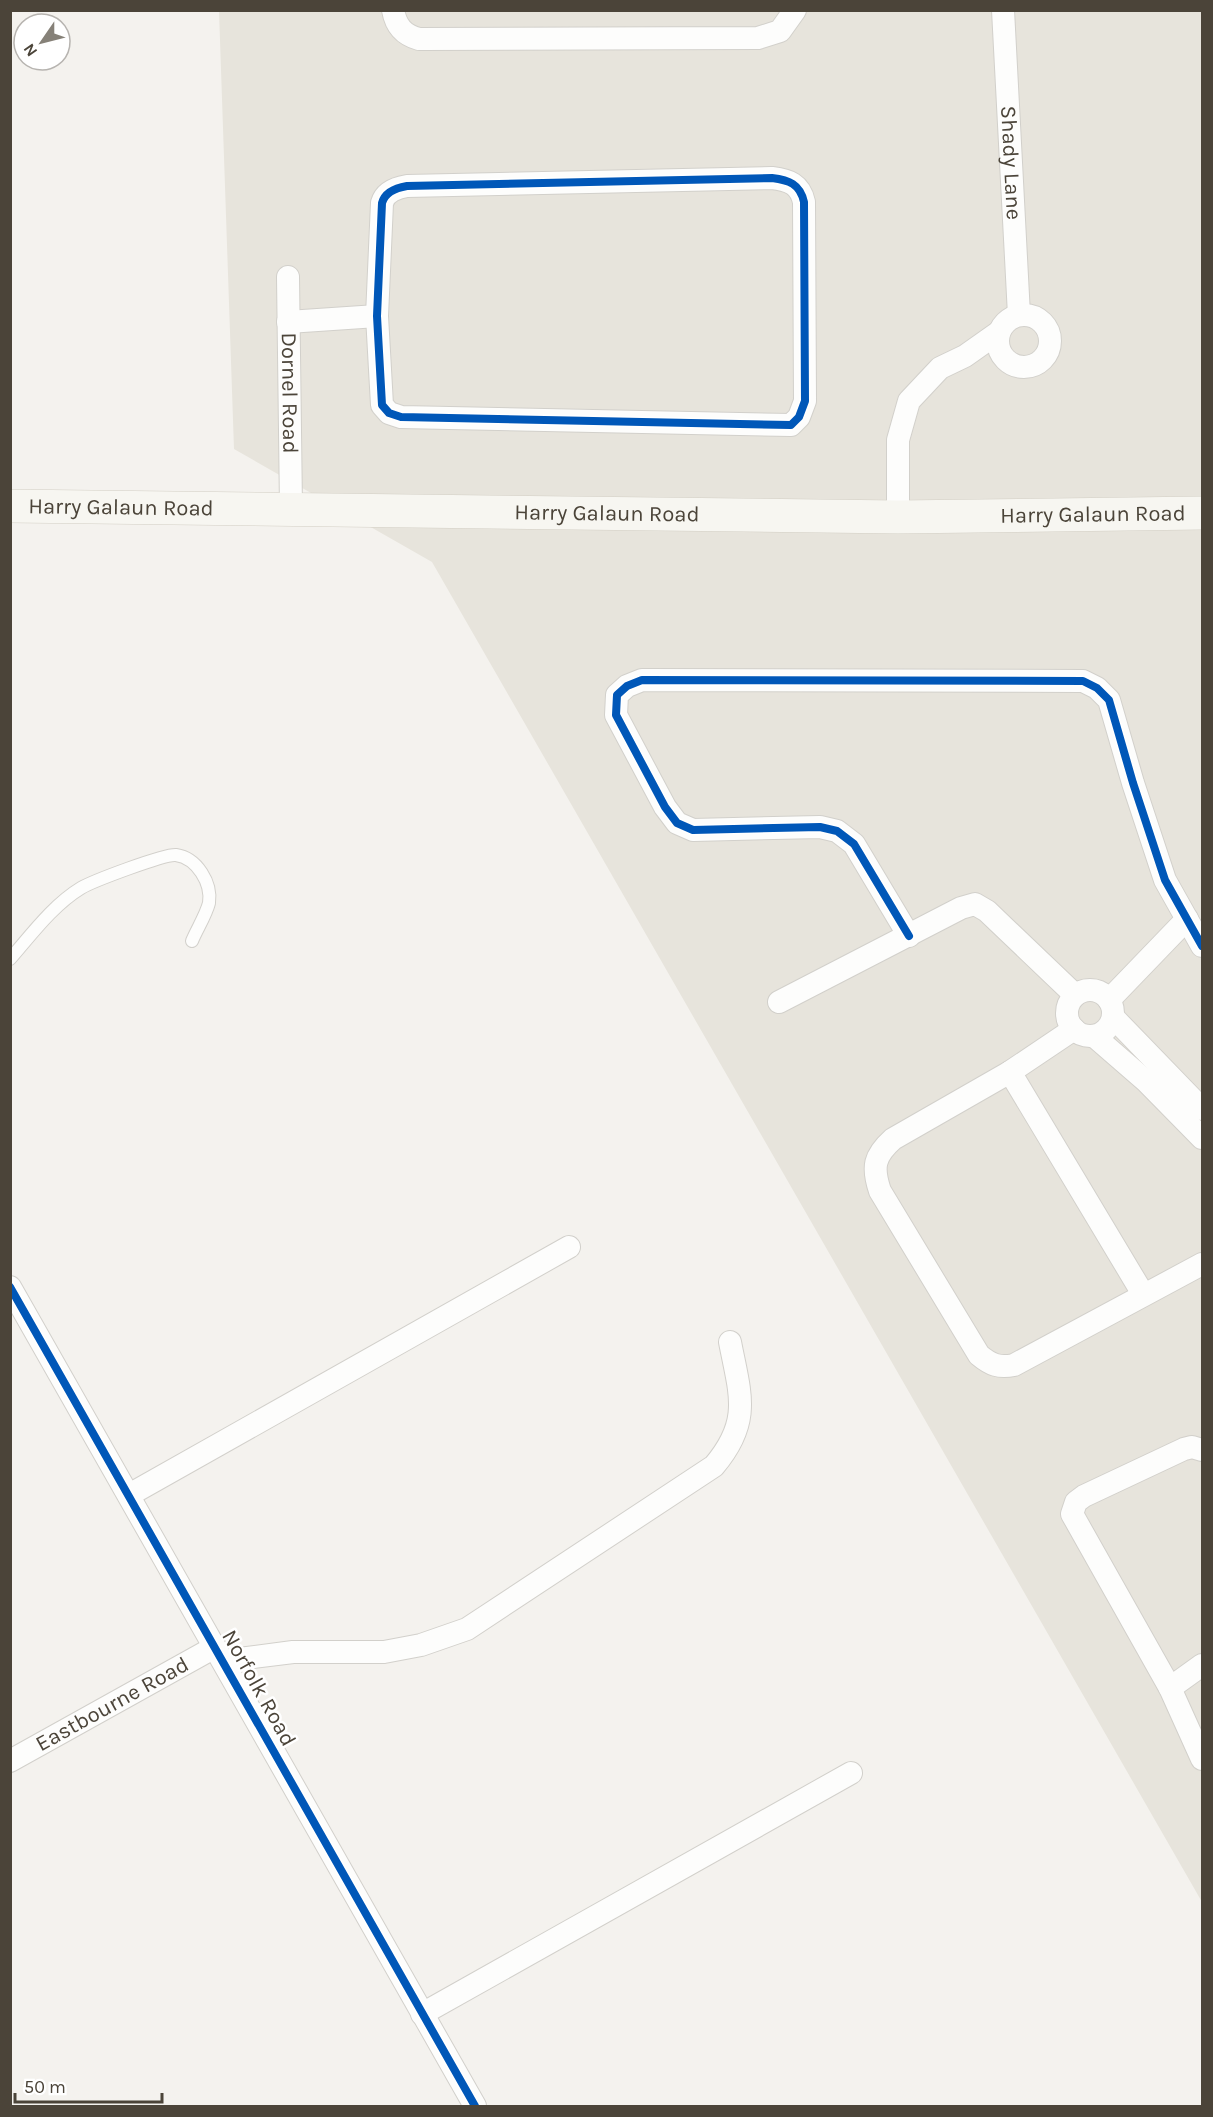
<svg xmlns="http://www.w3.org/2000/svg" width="1213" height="2117" viewBox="0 0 1213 2117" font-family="Karla,sans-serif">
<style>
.residential{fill:#e7e4dc}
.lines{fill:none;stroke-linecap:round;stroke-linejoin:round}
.lane-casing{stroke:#d2d0cb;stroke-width:14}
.street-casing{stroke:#d2d0cb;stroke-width:24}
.secondary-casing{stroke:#d3cfc5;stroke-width:34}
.lane{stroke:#fdfdfc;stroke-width:12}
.street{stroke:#fdfdfc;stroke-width:22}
.secondary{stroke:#f7f6f1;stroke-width:33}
.cycleway-casing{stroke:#fff;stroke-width:11}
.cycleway{stroke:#0057b8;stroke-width:8}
.labels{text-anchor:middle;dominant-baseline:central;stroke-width:5;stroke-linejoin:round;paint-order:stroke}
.street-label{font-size:22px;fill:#4b4439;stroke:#fff}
</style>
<rect width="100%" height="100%" fill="#f4f2ee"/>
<path class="residential" d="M 219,11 L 1202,11 L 1202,1902 L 432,562 L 234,449 Z"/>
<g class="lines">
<g class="lane-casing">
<path id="lane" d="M 10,959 C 31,935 53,905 81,888 C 93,881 164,854 176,855 C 197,858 212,883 209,903 C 206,915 197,929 192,941"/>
</g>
<g class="street-casing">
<g id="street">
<path d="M 393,10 C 396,27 404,35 419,39 L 758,38 L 780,31 L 795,10"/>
<path id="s1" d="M 1003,10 L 1019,315"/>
<path d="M 772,178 C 789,180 800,184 804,202 L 805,401 L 799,417 L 791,425 L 401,417 L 389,413 L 382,405 L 377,316 L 382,203 C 385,192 395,188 407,186 Z"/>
<path id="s2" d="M 288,277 L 291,508"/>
<circle cx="1024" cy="341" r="26"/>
<path d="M 288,322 L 377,316"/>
<path d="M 898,517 L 898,440 L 909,401 L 940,368 L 965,356 L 999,332"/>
<path d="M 909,936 L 854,844 L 837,831 L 820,827 L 693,830 L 677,823 L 665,807 L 616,715 L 617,695 L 627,686 L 642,680 L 1083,681 L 1097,688 L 1109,700 L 1133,783 L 1165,880 L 1202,946"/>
<circle cx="1090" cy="1013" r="23"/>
<path d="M 1109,1000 L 1187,919"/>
<path d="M 779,1002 L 961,908 L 975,904 L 987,911 L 1075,995"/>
<path d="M 1113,1017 L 1202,1109"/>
<path d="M 1074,1029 L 1010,1072 L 893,1139 C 874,1156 872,1167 880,1191 L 979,1355 C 991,1365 999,1368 1014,1365 L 1202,1264"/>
<path d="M 1094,1036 L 1147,1082 L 1202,1138"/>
<path d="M 1010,1072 L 1143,1294"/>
<path d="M 10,1287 L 475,2106"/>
<path d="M 1202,1450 L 1192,1447 L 1184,1449 L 1084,1496 L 1076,1502 L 1072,1514 L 1170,1688 L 1202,1759"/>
<path d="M 129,1495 L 569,1247"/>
<path d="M 223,1661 L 293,1652 L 384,1652 L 421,1645 L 467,1629 L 714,1466 C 752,1421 740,1394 730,1342"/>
<path d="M 1170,1688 L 1202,1665"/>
<path id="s3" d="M 10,1761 L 215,1647"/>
<path d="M 422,2014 L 851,1773"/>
</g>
</g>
<g class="secondary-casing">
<g id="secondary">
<path id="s4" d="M 10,506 L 898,517 L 1202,513"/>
</g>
</g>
<use href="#lane" class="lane"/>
<use href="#street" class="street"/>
<use href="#secondary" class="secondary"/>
<g class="cycleway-casing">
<g id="cycleway">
<path d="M 772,178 C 789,180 800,184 804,202 L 805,401 L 799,417 L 791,425 L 401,417 L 389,413 L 382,405 L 377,316 L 382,203 C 385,192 395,188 407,186 Z"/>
<path d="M 909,936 L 854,844 L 837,831 L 820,827 L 693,830 L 677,823 L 665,807 L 616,715 L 617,695 L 627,686 L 642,680 L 1083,681 L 1097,688 L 1109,700 L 1133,783 L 1165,880 L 1202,946"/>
<path d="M 10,1287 L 475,2106"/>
</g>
</g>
<use href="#cycleway" class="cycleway"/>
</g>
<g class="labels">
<g class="street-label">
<text stroke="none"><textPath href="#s1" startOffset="153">Shady Lane</textPath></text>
<text stroke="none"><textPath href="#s2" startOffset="116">Dornel Road</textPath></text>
<text stroke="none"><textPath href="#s4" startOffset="111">Harry Galaun Road</textPath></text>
<text stroke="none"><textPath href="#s4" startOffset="597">Harry Galaun Road</textPath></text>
<text stroke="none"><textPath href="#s4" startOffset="1083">Harry Galaun Road</textPath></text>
<text transform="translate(259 1688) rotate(61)">Norfolk Road</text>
<text stroke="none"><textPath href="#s3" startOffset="117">Eastbourne Road</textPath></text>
</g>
</g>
<rect width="1213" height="2117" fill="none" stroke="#4b4439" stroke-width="24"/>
<g transform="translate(42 42) rotate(235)"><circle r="28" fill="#ffffff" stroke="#b7b4b0" stroke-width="1.5"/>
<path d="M0-4.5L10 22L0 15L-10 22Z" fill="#868178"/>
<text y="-9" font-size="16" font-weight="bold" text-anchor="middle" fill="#4b4439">N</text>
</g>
<path d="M15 2093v9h147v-9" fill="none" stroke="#4b4439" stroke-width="3"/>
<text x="24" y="2093" font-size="18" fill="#4b4439" stroke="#ffffff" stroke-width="4.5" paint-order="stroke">50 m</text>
</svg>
